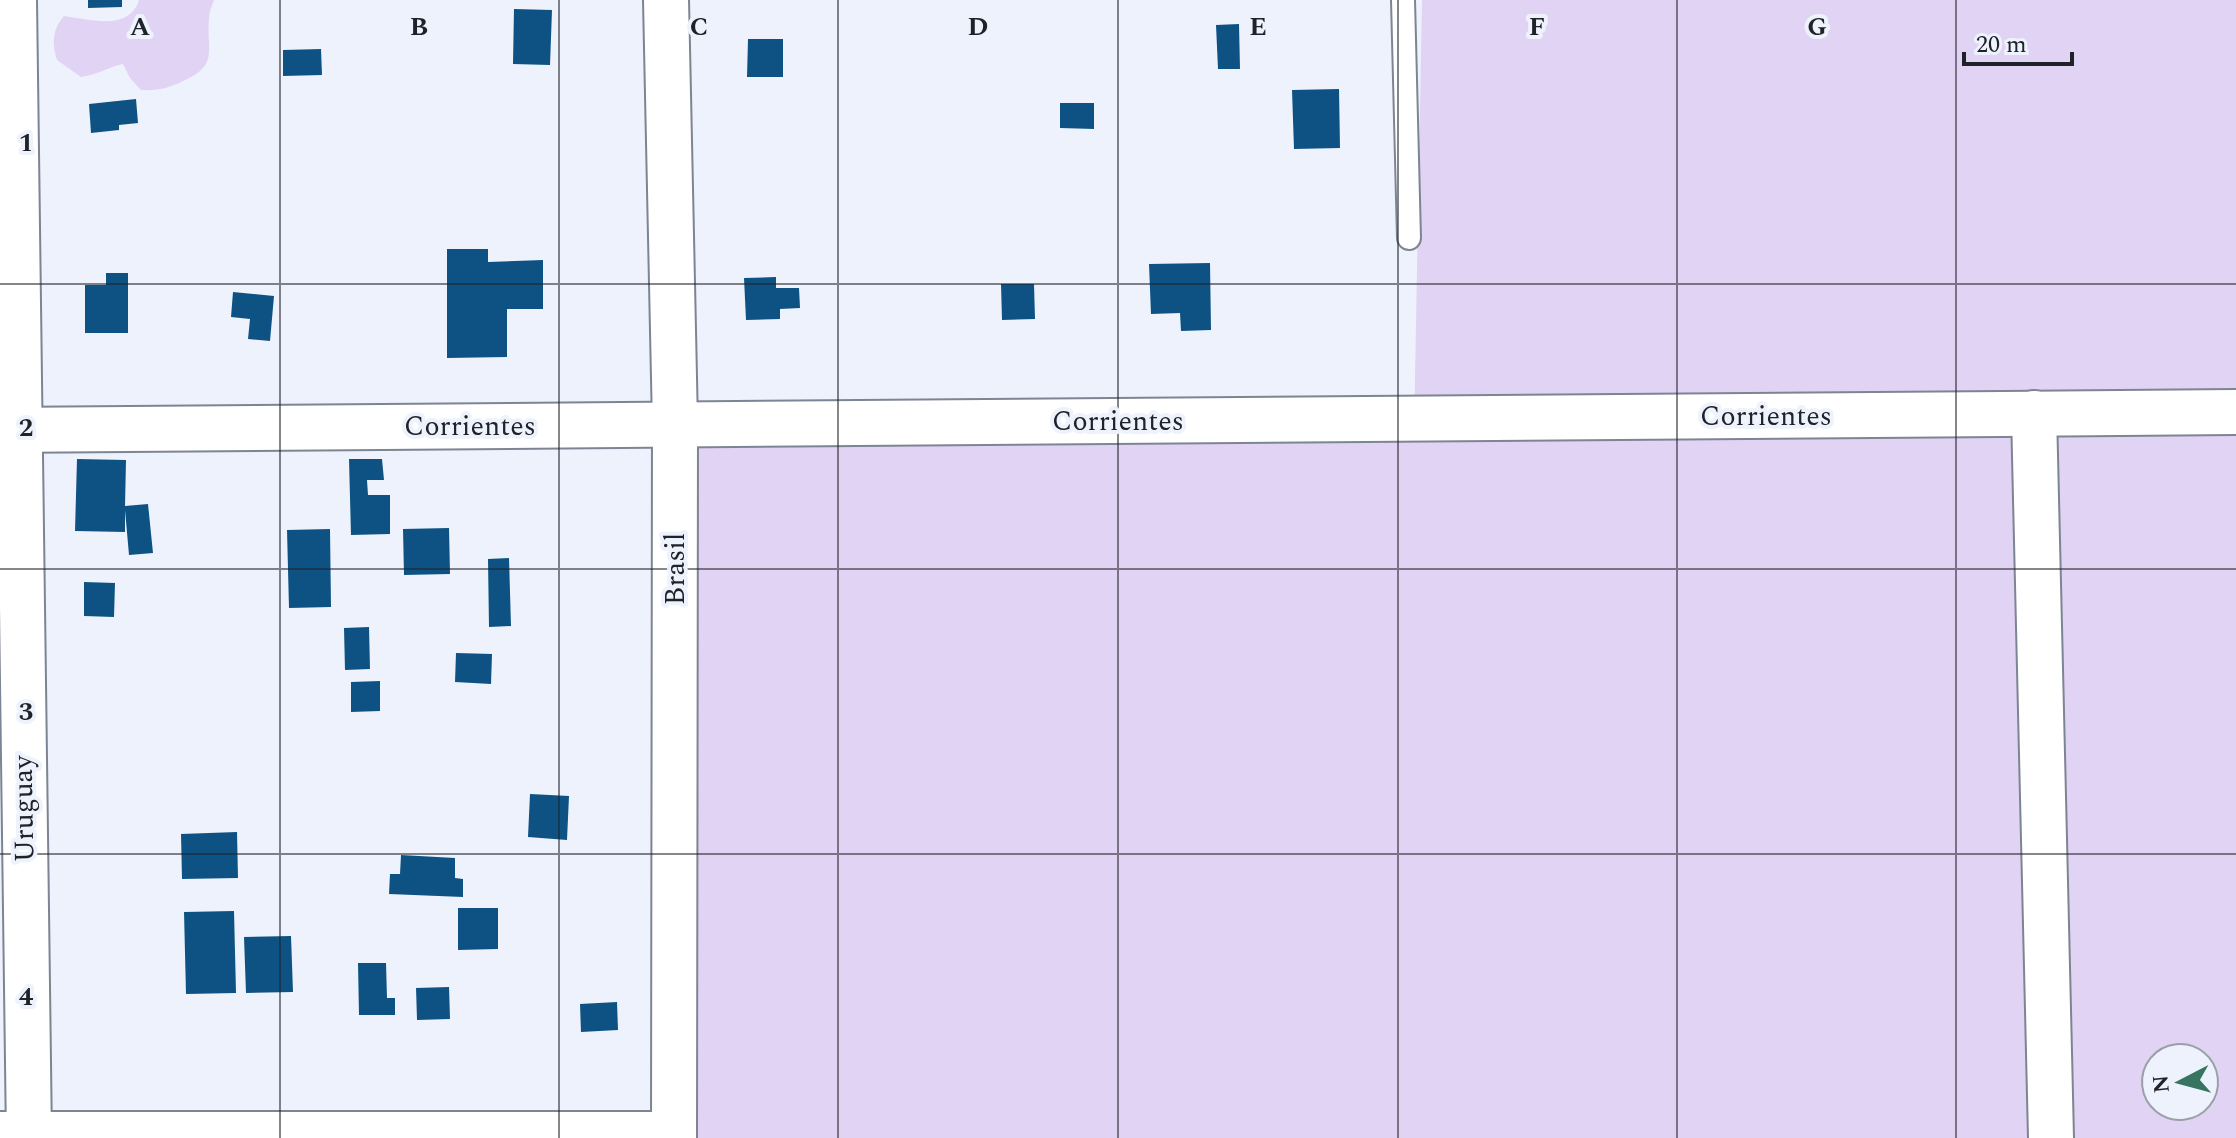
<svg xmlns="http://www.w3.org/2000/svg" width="2236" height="1138" viewBox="0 0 2236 1138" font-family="Spectral,serif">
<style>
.green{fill:#e1d3f3;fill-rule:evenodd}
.building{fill:#0e5283}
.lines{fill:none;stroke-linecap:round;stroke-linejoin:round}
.lane-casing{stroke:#7d8493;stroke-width:26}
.street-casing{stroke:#7d8493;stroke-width:48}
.lane{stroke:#fff;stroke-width:22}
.street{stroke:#fff;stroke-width:44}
.grid{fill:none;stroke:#202229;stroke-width:2;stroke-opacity:0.55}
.labels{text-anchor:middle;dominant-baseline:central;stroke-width:8;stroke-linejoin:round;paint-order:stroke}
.street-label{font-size:28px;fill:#202229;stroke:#edf2fc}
.grid-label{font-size:26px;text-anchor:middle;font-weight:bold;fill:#202229;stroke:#edf2fc;stroke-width:8;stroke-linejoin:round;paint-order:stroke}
</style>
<rect width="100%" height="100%" fill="#edf2fc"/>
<g class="green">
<path d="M 139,0 L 214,0 C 212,6 209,12 209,18 C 206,50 220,65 183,81 C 169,88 157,91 141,90 L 130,78 L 123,64 C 108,67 97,75 81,77 L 57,60 C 52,43 52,30 64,16 C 89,19 129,32 139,0 Z"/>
<path d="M 1422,0 L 2236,0 L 2236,1138 L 687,1138 L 689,439 L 1414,433 ZM 2156,1058 L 2204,1058 L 2204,1106 L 2156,1106 Z"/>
</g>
<g class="building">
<path d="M 88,0 L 122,0 L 122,7 L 88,8 Z"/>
<path d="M 514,9 L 552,10 L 550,65 L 513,64 Z"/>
<path d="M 1239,24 L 1240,69 L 1218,69 L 1216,25 Z"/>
<path d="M 748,39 L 783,39 L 783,77 L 747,77 Z"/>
<path d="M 321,49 L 322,75 L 283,76 L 283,50 Z"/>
<path d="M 1339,89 L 1340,148 L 1294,149 L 1292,90 Z"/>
<path d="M 136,99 L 138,123 L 119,125 L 119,130 L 91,133 L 89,104 Z"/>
<path d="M 1060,103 L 1094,103 L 1094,129 L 1060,128 Z"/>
<path d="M 447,249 L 488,249 L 488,262 L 543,260 L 543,309 L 507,309 L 507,357 L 447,358 Z"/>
<path d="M 1210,263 L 1211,330 L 1181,331 L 1180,313 L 1151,314 L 1149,264 Z"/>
<path d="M 106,273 L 128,273 L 128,333 L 85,333 L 85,285 L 106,285 Z"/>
<path d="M 776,277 L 776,288 L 799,288 L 800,308 L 780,309 L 780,319 L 746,320 L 744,278 Z"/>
<path d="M 1001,284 L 1034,284 L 1035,319 L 1002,320 Z"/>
<path d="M 233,292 L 274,296 L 270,341 L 248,339 L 250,319 L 231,317 Z"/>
<path d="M 77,459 L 126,460 L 125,506 L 148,504 L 153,553 L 129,555 L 125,510 L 125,532 L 75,531 Z"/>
<path d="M 349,459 L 382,459 L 384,480 L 367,480 L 368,495 L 390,495 L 390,534 L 351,535 Z"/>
<path d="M 449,528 L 450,574 L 404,575 L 403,529 Z"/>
<path d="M 330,529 L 331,607 L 289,608 L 287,530 Z"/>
<path d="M 509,558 L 511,626 L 489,627 L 488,559 Z"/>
<path d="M 84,582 L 115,583 L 114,617 L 84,616 Z"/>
<path d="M 369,627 L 370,669 L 345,670 L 344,628 Z"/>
<path d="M 456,653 L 492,654 L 491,684 L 455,682 Z"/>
<path d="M 380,681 L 380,711 L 351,712 L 351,682 Z"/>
<path d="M 530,794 L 569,796 L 567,840 L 528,837 Z"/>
<path d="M 237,832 L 238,878 L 182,879 L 181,834 Z"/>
<path d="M 401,855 L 455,858 L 455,878 L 463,879 L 463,897 L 389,894 L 390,874 L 400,874 Z"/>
<path d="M 458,908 L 498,908 L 498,949 L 458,950 Z"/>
<path d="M 234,911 L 236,993 L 186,994 L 184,912 Z"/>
<path d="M 291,936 L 293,992 L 246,993 L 244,937 Z"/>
<path d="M 358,963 L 386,963 L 387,998 L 395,998 L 395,1015 L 359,1015 Z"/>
<path d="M 449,987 L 450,1019 L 417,1020 L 416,988 Z"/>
<path d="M 617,1002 L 618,1030 L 581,1032 L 580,1004 Z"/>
</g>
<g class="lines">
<g class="lane-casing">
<path id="lane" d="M 1403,0 L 1409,238"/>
</g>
<g class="street-casing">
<g id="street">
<path d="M 14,0 L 29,1138"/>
<path d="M 666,0 L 675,425 L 674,1138"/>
<path d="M 2034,413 L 2051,1138"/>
<path d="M 0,430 L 2236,412"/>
<path d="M 0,1134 L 674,1134"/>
</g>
</g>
<use href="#lane" class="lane"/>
<use href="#street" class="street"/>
</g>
<path class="grid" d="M 280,0 L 280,1138M 559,0 L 559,1138M 838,0 L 838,1138M 1118,0 L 1118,1138M 1398,0 L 1398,1138M 1677,0 L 1677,1138M 1956,0 L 1956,1138M 0,284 L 2236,284M 0,569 L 2236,569M 0,854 L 2236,854"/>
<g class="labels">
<g class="street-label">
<text x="1766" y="416">Corrientes</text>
<text x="1118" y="421">Corrientes</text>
<text x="470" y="426">Corrientes</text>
<text transform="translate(675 569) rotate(-90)">Brasil</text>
<text transform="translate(24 809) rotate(-91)">Uruguay</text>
</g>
</g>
<g class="grid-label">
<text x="140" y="35">A</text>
<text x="419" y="35">B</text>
<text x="699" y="35">C</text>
<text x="978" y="35">D</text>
<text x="1258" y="35">E</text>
<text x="1537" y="35">F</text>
<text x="1817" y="35">G</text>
<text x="26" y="151">1</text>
<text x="26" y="436">2</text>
<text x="26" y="720">3</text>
<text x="26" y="1005">4</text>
</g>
<g transform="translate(2180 1082) rotate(264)"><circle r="38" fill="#edf2fc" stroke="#9b9fa8" stroke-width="2"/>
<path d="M0-6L14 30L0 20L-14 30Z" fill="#387560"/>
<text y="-12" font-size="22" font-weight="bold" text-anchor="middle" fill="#202229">N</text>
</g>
<path d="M1964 52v12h108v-12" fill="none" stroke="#202229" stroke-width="4"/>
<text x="1976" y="52" font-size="24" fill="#202229" stroke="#edf2fc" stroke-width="6" paint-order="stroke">20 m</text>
</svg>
